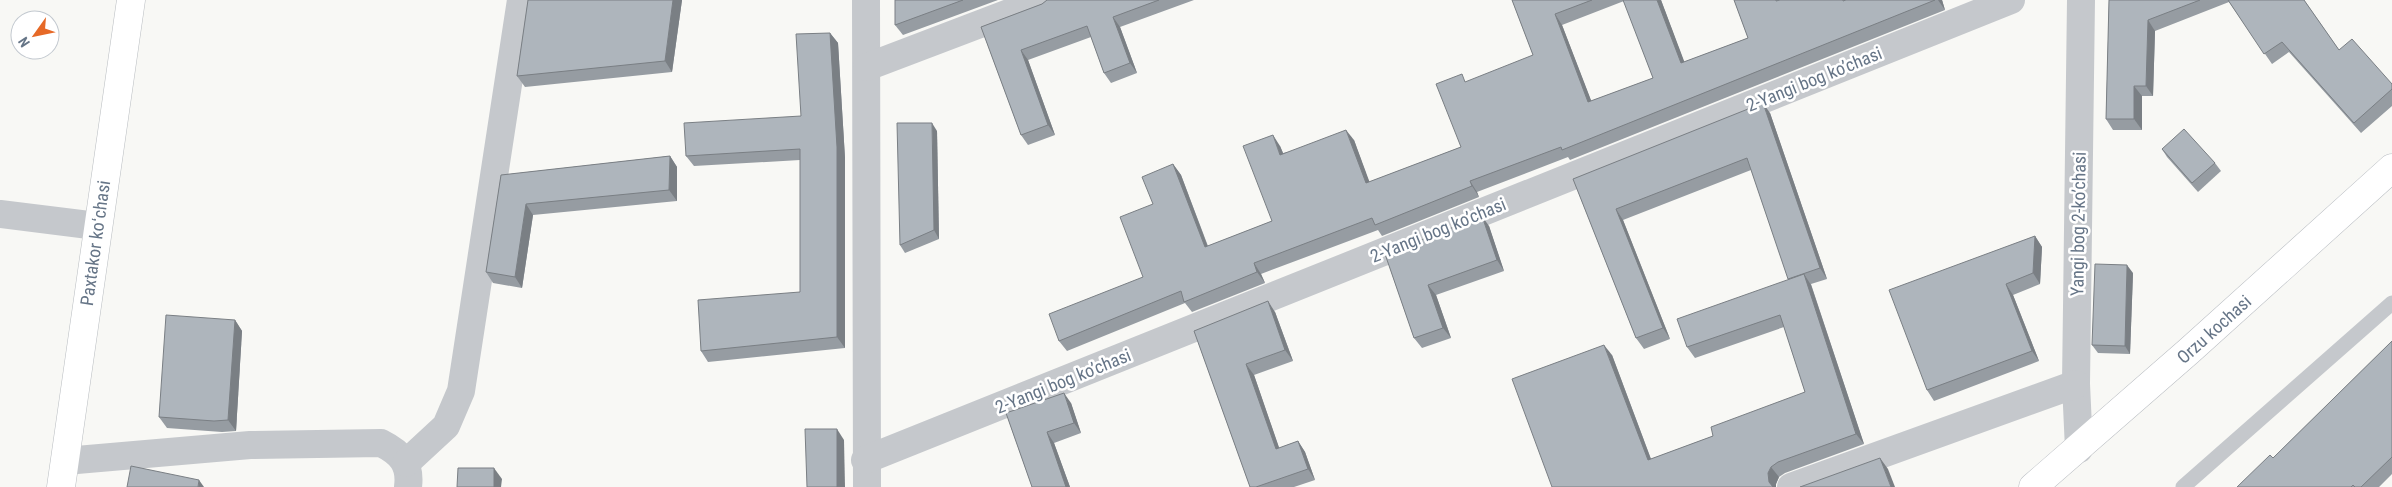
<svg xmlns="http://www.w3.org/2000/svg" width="2392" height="487" viewBox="0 0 2392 487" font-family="'Roboto Condensed',sans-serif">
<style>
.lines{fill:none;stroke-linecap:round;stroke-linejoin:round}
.secondary-casing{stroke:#babec3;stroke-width:29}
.primary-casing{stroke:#b8bcc0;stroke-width:29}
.service{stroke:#c5c8cc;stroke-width:15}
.minor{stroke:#c5c8cc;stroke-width:28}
.secondary{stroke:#fff;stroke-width:28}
.primary{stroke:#fff;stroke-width:28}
.wall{fill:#969ca2;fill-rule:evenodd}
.shaded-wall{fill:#7a7f84}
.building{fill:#aeb5bc;stroke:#7a7f84}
.labels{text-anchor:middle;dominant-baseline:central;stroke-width:5;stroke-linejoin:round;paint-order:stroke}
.street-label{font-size:18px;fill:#667587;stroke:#fff}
</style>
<rect width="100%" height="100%" fill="#f8f8f5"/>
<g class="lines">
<g class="secondary-casing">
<g id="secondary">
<path id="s1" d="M 2033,487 L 2189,351 L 2392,168"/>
</g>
</g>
<g class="primary-casing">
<path id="primary" d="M 61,487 L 131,0"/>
</g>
<path class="service" d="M 2183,487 L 2392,303"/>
<g class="minor">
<path d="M 866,0 L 867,487"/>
<path d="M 867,67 L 1043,0"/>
<path d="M 0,214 L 97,226"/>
<path d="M 2079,449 L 2076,384 L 2081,0"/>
<path d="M 865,460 L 2011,0"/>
<path d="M 65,461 L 250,445 L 381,443 C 401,453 411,464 408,487"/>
<path d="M 406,463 L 446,426 L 461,391 L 521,0"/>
<path d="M 1791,487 L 2076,384"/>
</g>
<use href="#secondary" class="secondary"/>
<use href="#primary" class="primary"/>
</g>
<g class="wall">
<path d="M 528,0 L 682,0 L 672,72 L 525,87 L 517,76 Z"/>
<path d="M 895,0 L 998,0 L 903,35 L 895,25 Z"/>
<path d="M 1047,0 L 1194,0 L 1120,27 L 1137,73 L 1111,83 L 1104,73 L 1091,37 L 1028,60 L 1055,135 L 1028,145 L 1021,135 L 981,27 L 1042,4 Z"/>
<path d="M 1512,0 L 1661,0 L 1684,62 L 1748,38 L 1734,0 L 1942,0 L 1945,10 L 1570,160 L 1568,157 L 1477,192 L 1479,197 L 1382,236 L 1378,230 L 1261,274 L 1265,283 L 1192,312 L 1185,303 L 1067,351 L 1059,341 L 1143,277 L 1153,204 L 1173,164 L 1181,175 L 1208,246 L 1272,221 L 1280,146 L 1283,153 L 1354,140 L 1369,182 L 1461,147 L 1533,55 ZM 1624,1 L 1653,78 L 1591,101 L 1562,25 Z"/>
<path d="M 2109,0 L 2304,0 L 2339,50 L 2392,84 L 2392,106 L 2361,133 L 2289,52 L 2272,64 L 2229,2 L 2155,31 L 2153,96 L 2142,96 L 2142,130 L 2113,130 L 2106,119 Z"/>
<path d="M 830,33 L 838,43 L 845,158 L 845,348 L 708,362 L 701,351 L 800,292 L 800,160 L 694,166 L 686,156 L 801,116 Z"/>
<path d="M 1770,113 L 1827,279 L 1811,284 L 1864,444 L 1785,473 L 1779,477 L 1776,484 L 1776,487 L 1552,487 L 1612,355 L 1651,459 L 1713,436 L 1805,392 L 1784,327 L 1695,358 L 1687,347 L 1789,280 L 1751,170 L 1623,220 L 1670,339 L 1644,349 L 1636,338 L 1573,179 Z"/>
<path d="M 937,131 L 939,239 L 905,253 L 900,245 Z"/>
<path d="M 2162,149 L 2215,163 L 2221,171 L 2198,192 L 2167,157 Z"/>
<path d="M 670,156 L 677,167 L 677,201 L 533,215 L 522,288 L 493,283 L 486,272 L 501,175 Z"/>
<path d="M 1489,226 L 1504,271 L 1436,295 L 1451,338 L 1422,348 L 1414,338 L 1385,254 Z"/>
<path d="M 2035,236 L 2042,247 L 2040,284 L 2013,295 L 2039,361 L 1934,401 L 1927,390 Z"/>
<path d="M 2133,273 L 2130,354 L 2098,353 L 2092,345 Z"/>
<path d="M 1275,312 L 1293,361 L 1254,375 L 1279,448 L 1298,441 L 1305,452 L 1315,480 L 1294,487 L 1250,487 L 1194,331 Z"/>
<path d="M 235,320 L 242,331 L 236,431 L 222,432 L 167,428 L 159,417 Z"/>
<path d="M 2392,341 L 2392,474 L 2379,487 L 2237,487 L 2273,458 Z"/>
<path d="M 1071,403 L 1081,433 L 1054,443 L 1070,487 L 1032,487 L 1006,413 Z"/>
</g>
<g class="shaded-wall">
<path d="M 673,0 L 682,0 L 672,72 L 665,61 Z"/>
<path d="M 1657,0 L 1661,0 L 1689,74 L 1681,63 Z"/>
<path d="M 1938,0 L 1942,0 L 1945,10 Z"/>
<path d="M 1555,14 L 1562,25 L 1596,113 L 1588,102 Z"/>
<path d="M 1113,17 L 1120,27 L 1137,73 L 1130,63 Z"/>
<path d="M 2148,20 L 2155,31 L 2153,96 L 2146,86 Z"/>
<path d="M 830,33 L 838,43 L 845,158 L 845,348 L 837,337 Z"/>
<path d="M 1021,50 L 1028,60 L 1055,135 L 1048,125 Z"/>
<path d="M 2134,86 L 2142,96 L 2142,130 L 2134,119 Z"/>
<path d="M 1763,103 L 1770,113 L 1827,279 L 1820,268 Z"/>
<path d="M 932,123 L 937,131 L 939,239 L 934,230 Z"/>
<path d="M 1346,130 L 1354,140 L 1374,194 L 1366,183 Z"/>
<path d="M 1273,135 L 1280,146 L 1288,165 L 1280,155 Z"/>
<path d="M 670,156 L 677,167 L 677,201 L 669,190 Z"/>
<path d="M 1173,164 L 1181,175 L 1212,258 L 1205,247 Z"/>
<path d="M 1470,181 L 1477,192 L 1479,197 L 1472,186 Z"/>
<path d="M 526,204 L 533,215 L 522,288 L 515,277 Z"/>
<path d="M 1616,209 L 1623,220 L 1670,339 L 1663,328 Z"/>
<path d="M 1482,216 L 1489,226 L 1504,271 L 1497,260 Z"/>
<path d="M 2035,236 L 2042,247 L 2040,284 L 2033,273 Z"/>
<path d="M 1254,263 L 1261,274 L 1265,283 L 1257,272 Z"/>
<path d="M 2127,265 L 2133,273 L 2130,354 L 2125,346 Z"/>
<path d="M 1804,274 L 1811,285 L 1864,444 L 1856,434 Z"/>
<path d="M 2006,284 L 2013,295 L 2039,361 L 2032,351 Z"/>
<path d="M 1428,285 L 1436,295 L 1451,338 L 1443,328 Z"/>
<path d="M 1268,301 L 1275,312 L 1293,361 L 1285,350 Z"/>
<path d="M 235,320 L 242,331 L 236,431 L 228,420 Z"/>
<path d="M 1604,345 L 1612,355 L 1655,470 L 1648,460 Z"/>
<path d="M 1246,364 L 1254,375 L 1283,459 L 1276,449 Z"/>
<path d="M 1064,393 L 1071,403 L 1081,433 L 1074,423 Z"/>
<path d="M 837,429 L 844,440 L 845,487 L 837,487 Z"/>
<path d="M 1047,432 L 1054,443 L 1070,487 L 1066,487 Z"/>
<path d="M 1298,441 L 1305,452 L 1315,480 L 1308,469 Z"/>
<path d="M 1880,458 L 1888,469 L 1895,487 L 1891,487 Z"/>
<path d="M 1771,467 L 1779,477 L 1776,484 L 1776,487 L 1772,487 L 1769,482 L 1768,473 Z"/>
<path d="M 494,468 L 502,479 L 501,487 L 494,487 Z"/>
<path d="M 199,480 L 204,487 L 198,487 Z"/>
</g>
<g class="building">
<path d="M 528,0 L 673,0 L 665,61 L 517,76 Z"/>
<path d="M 895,0 L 963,0 L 895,25 Z"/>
<path d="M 1047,0 L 1159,0 L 1113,17 L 1130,63 L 1104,73 L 1087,26 L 1021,50 L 1048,125 L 1021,135 L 981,27 L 1042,4 Z"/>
<path d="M 1512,0 L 1592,0 L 1555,14 L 1588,102 L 1653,78 L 1623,0 L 1657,0 L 1681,63 L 1748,38 L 1734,0 L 1776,0 L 1776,1 L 1780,0 L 1843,0 L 1843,1 L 1846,0 L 1935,0 L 1562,150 L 1561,147 L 1470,181 L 1472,186 L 1375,225 L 1372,218 L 1254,263 L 1257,272 L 1184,302 L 1181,291 L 1059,341 L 1049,314 L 1143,277 L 1120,217 L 1153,204 L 1142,177 L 1173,164 L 1205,247 L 1272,221 L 1243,146 L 1273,135 L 1280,155 L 1346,130 L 1366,183 L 1461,147 L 1436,84 L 1462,74 L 1465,82 L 1533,55 Z"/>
<path d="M 2109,0 L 2200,0 L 2148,20 L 2146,86 L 2134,86 L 2134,119 L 2106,119 Z"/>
<path d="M 2228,0 L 2304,0 L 2339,50 L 2352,39 L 2392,84 L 2392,89 L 2354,123 L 2282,42 L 2264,54 Z"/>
<path d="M 830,33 L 837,147 L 837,337 L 701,351 L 698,300 L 800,292 L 800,149 L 686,156 L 684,123 L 801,116 L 796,34 Z"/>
<path d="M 1763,103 L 1820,268 L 1788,279 L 1747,158 L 1616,209 L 1663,328 L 1636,338 L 1573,179 Z"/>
<path d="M 897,123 L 932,123 L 934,230 L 900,245 Z"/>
<path d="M 2184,129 L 2215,163 L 2192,183 L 2162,149 Z"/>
<path d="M 670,156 L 669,190 L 526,204 L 515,277 L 486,272 L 501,175 Z"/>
<path d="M 1482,216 L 1497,260 L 1428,285 L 1443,328 L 1414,338 L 1385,254 Z"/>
<path d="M 2035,236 L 2033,273 L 2006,284 L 2032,351 L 1927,390 L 1889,290 Z"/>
<path d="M 2095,264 L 2127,265 L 2125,346 L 2092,345 Z"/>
<path d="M 1804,274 L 1856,434 L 1778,462 L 1771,467 L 1768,473 L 1769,482 L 1773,487 L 1552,487 L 1512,379 L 1604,345 L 1648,460 L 1713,436 L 1711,427 L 1805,392 L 1780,315 L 1687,347 L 1677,319 Z"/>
<path d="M 1268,301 L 1285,350 L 1246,364 L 1276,449 L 1298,441 L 1308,469 L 1256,487 L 1250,487 L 1194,331 Z"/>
<path d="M 166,315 L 235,320 L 228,420 L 214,421 L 159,417 Z"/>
<path d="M 2392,341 L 2392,457 L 2361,487 L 2355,487 L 2353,485 L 2351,487 L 2237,487 L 2270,455 L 2273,458 Z"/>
<path d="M 1064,393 L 1074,423 L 1047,432 L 1066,487 L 1032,487 L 1006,413 Z"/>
<path d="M 805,429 L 837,429 L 837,487 L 807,487 Z"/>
<path d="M 1880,458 L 1891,487 L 1800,487 Z"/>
<path d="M 131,466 L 199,480 L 198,487 L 127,487 Z"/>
<path d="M 458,468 L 494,468 L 494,487 L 457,487 Z"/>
</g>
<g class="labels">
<g class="street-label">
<text transform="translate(1814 79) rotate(-22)">2-Yangi bog koʼchasi</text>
<text transform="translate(2078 224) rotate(-89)">Yangi bog 2-koʼchasi</text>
<text transform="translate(1438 230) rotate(-22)">2-Yangi bog koʼchasi</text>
<text transform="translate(95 243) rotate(-82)">Paxtakor koʻchasi</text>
<text stroke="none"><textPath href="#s1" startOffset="240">Orzu kochasi</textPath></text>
<text transform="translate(1063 381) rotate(-22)">2-Yangi bog koʼchasi</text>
</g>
</g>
<g transform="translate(35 35) rotate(237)"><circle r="24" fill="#ffffff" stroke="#c2c8cf"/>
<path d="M0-4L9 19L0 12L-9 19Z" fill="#e66927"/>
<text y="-8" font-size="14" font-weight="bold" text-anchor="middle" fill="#667587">N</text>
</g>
</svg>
